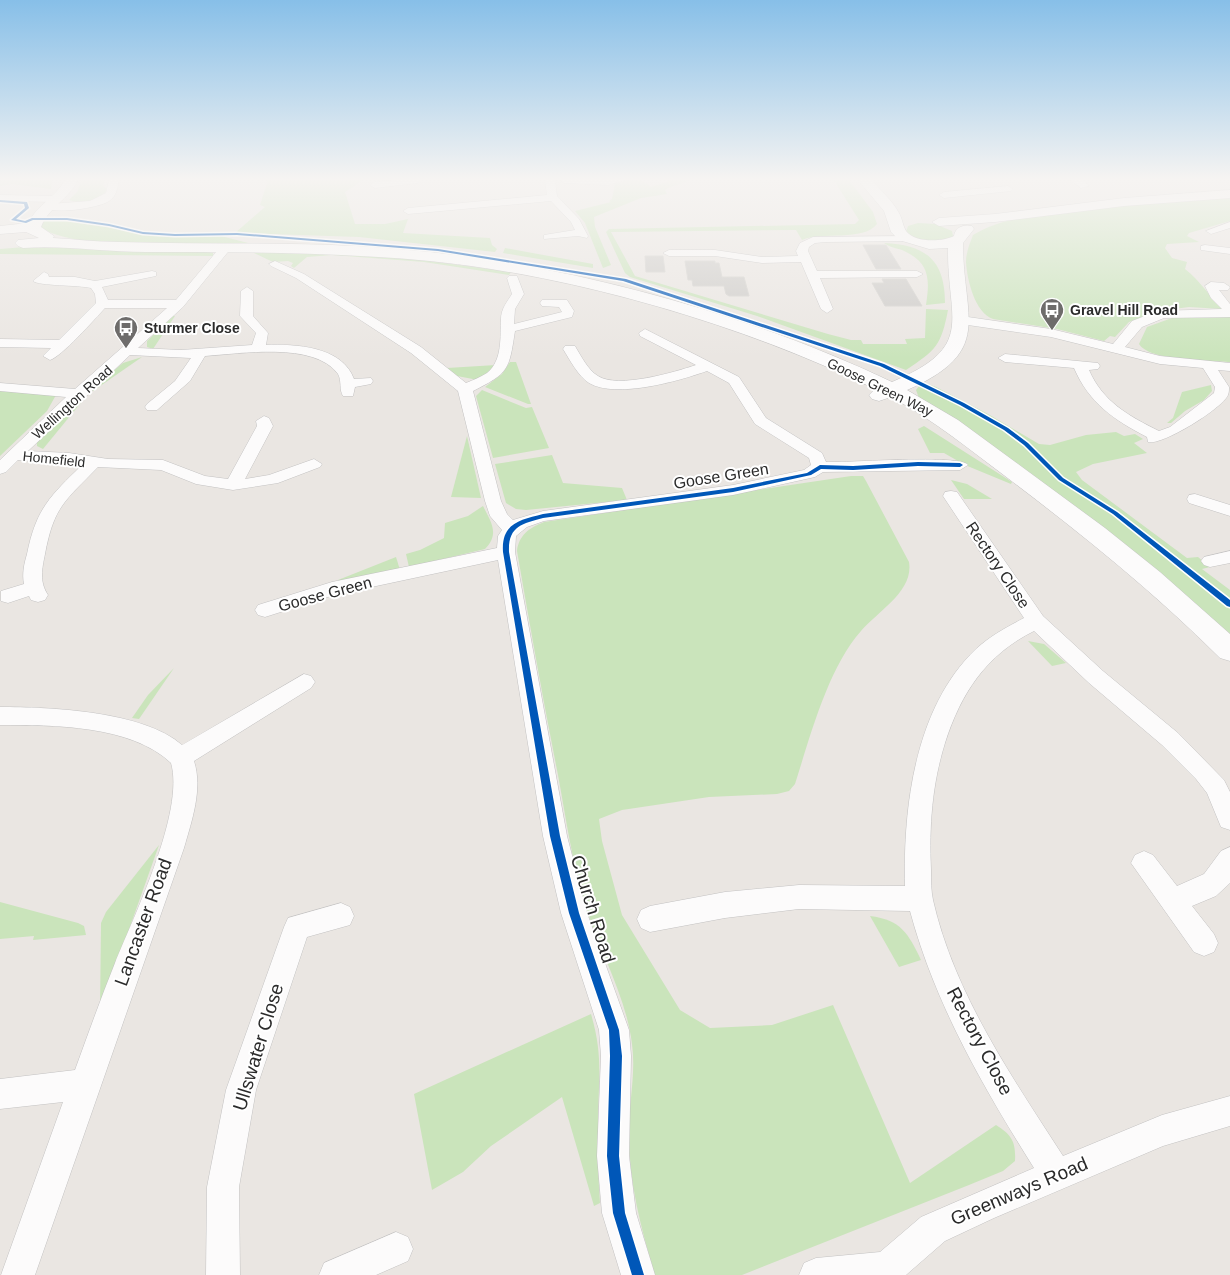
<svg xmlns="http://www.w3.org/2000/svg" width="1230" height="1275" viewBox="0 0 1230 1275" font-family="Arial,sans-serif">
<style>
.green{fill:#cae4bb}
.building{fill:#ceccc9;stroke:#d4d2ce}
.lines{fill:none;stroke-linecap:round;stroke-linejoin:round}
.street-casing{stroke:#c3c2c2;stroke-width:1}
.secondary-casing{stroke:#c3c2c2;stroke-width:1}
.street{fill:#fcfbfb;fill-rule:evenodd}
.secondary{fill:#fcfbfb;fill-rule:evenodd}
.cycleway-casing{stroke:#fff;stroke-width:3}
.cycleway{fill:#0057b8;fill-rule:evenodd}
.labels{text-anchor:middle;dominant-baseline:central;stroke-width:4;stroke-linejoin:round;paint-order:stroke}
.far-poi-label{font-size:14px;font-weight:bold;fill:#2b2b2b;stroke:#fff;text-anchor:start}
.far-street-label{font-size:14px;fill:#2b2b2b;stroke:#fff}
.street-label{font-size:16px;fill:#2b2b2b;stroke:#fff}
.near-street-label{font-size:19px;fill:#2b2b2b;stroke:#fff}
</style>
<rect width="100%" height="100%" fill="#eae6e2"/>
<g class="green">
<path d="M 0,180 L 52,180 L 51,189 L 12,184 L 0,186 Z"/>
<path d="M 81,180 L 105,180 L 103,185 L 107,190 C 100,200 81,205 69,200 L 78,191 Z"/>
<path d="M 268,180 L 363,180 L 345,192 L 355,224 L 385,224 L 408,219 L 403,233 L 490,238 L 492,245 L 497,249 L 495,252 L 359,237 L 235,233 L 265,207 L 260,205 Z"/>
<path d="M 628,180 L 643,181 L 651,187 L 672,180 L 688,180 C 681,185 672,185 665,190 L 667,194 L 641,198 L 594,217 L 595,227 L 611,265 L 603,268 L 585,223 L 575,211 L 611,202 L 609,201 L 612,199 L 615,184 Z"/>
<path d="M 829,180 L 849,180 L 873,212 L 877,224 C 863,242 822,231 802,240 L 796,230 L 611,232 L 635,276 L 828,334 L 851,340 L 861,340 L 863,344 L 907,344 L 905,339 L 925,338 L 926,309 L 948,310 C 941,346 936,350 906,370 L 757,316 L 630,277 L 625,273 L 606,232 L 609,229 L 855,224 L 859,220 L 835,182 Z"/>
<path d="M 1230,198 L 1230,221 L 1189,233 L 1187,236 L 1199,242 L 1167,244 L 1165,248 L 1172,258 L 1187,262 L 1185,269 C 1200,281 1209,295 1222,309 L 1189,307 L 1159,311 L 1129,322 L 1115,337 L 1110,336 L 1104,341 L 1057,329 L 993,319 C 975,313 967,280 966,262 C 966,252 970,243 973,235 C 999,219 1028,217 1058,212 C 1115,204 1173,202 1230,198 Z"/>
<path d="M 42,220 L 84,222 L 145,235 L 217,235 L 256,245 C 204,245 81,253 39,227 Z"/>
<path d="M 918,223 L 935,224 L 952,231 L 953,236 C 941,246 917,241 906,232 L 908,226 Z"/>
<path d="M 884,243 C 927,245 945,261 945,303 L 926,305 C 930,279 930,262 902,250 C 896,248 889,247 884,243 Z"/>
<path d="M 37,246 L 97,250 L 202,251 L 213,253 L 213,256 L 0,254 L 0,249 Z"/>
<path d="M 505,248 L 593,264 L 593,268 L 503,253 Z"/>
<path d="M 264,250 L 392,256 L 511,272 L 509,275 L 424,262 L 332,255 L 307,257 L 294,268 L 291,266 L 293,263 L 288,261 L 273,262 L 254,253 L 262,253 Z"/>
<path d="M 173,316 L 175,316 L 153,349 L 147,347 L 147,341 Z"/>
<path d="M 1230,317 L 1230,362 C 1211,361 1149,361 1139,344 L 1147,327 L 1172,318 Z"/>
<path d="M 142,357 L 93,391 L 89,391 L 123,363 Z"/>
<path d="M 510,362 L 516,362 L 531,404 L 528,404 L 485,387 L 502,374 Z"/>
<path d="M 496,365 L 494,370 L 478,380 L 457,376 L 447,368 Z"/>
<path d="M 922,382 L 936,387 L 988,414 L 1039,444 L 1050,445 L 1086,435 L 1116,432 L 1124,436 L 1135,434 L 1143,439 L 1134,443 L 1147,453 L 1093,464 L 1076,472 L 1082,480 L 1187,558 L 1198,557 L 1210,567 L 1202,569 L 1230,590 L 1230,635 L 919,398 L 916,390 Z"/>
<path d="M 1211,385 L 1212,391 L 1204,400 L 1185,411 L 1171,423 L 1167,423 L 1173,418 L 1182,392 Z"/>
<path d="M 0,389 L 56,395 L 47,411 L 0,456 Z"/>
<path d="M 482,390 L 526,408 L 532,407 L 549,448 L 493,458 L 476,396 Z"/>
<path d="M 80,398 L 84,399 L 43,449 L 37,446 L 37,441 Z"/>
<path d="M 924,426 L 1012,482 L 1011,484 L 965,465 L 944,453 L 930,453 L 918,429 Z"/>
<path d="M 467,436 L 481,498 L 451,497 Z"/>
<path d="M 552,455 L 563,483 L 622,488 L 627,500 L 526,510 L 516,509 L 506,503 L 495,464 Z"/>
<path d="M 851,476 L 863,476 L 866,481 L 909,562 C 914,591 878,611 861,631 C 828,668 810,737 795,784 L 789,791 L 777,794 L 709,797 L 622,810 L 599,819 L 602,841 L 622,915 L 680,1010 L 710,1028 L 772,1025 L 833,1005 L 910,1183 L 996,1125 C 1012,1135 1016,1142 1015,1161 L 1003,1171 L 969,1185 L 742,1275 L 655,1275 C 641,1228 628,1180 629,1130 C 629,1101 636,1073 632,1044 C 626,995 599,951 585,904 C 572,862 566,818 558,775 C 543,700 530,626 517,551 C 519,535 529,528 544,522 Z"/>
<path d="M 951,480 L 967,484 L 992,499 L 964,499 Z"/>
<path d="M 483,506 C 491,522 500,534 485,549 L 409,567 L 406,554 L 420,550 L 444,538 L 445,523 L 468,516 Z"/>
<path d="M 396,557 L 400,570 L 341,585 L 338,580 Z"/>
<path d="M 1028,641 L 1044,644 L 1066,663 L 1052,666 Z"/>
<path d="M 174,668 L 139,719 L 132,718 L 148,695 Z"/>
<path d="M 159,845 L 100,1011 L 101,923 L 106,912 Z"/>
<path d="M 0,902 L 78,923 L 84,926 L 86,935 L 33,940 L 34,936 L 0,939 Z"/>
<path d="M 870,916 C 901,920 908,933 921,960 L 899,967 Z"/>
<path d="M 591,1014 C 604,1058 598,1082 598,1125 C 598,1151 598,1177 600,1203 L 594,1206 L 562,1097 L 491,1146 L 463,1172 L 432,1190 L 414,1094 Z"/>
</g>
<g class="building">
<path d="M 863,245 L 886,245 L 901,269 L 876,269 Z"/>
<path d="M 645,256 L 663,256 L 665,272 L 646,272 Z"/>
<path d="M 685,261 L 715,261 L 715,263 L 719,263 L 722,277 L 744,277 L 749,296 L 729,296 L 726,294 L 724,286 L 693,286 L 692,280 L 688,280 Z"/>
<path d="M 882,279 L 906,279 L 922,306 L 885,306 L 872,283 L 884,283 Z"/>
</g>
<g class="lines">
<g class="street-casing">
<g id="street">
<path d="M 109,180 L 119,180 C 117,188 117,196 109,201 C 99,208 53,215 44,207 L 49,204 L 90,201 L 106,193 Z"/>
<path d="M 395,180 L 423,180 L 418,183 L 375,188 L 370,185 L 375,182 Z"/>
<path d="M 545,180 L 555,180 L 557,196 L 579,219 L 588,236 L 587,238 L 578,236 L 544,239 L 544,235 L 575,230 L 571,222 L 551,201 L 408,214 L 403,211 L 408,208 L 547,195 Z"/>
<path d="M 560,180 L 626,180 L 608,185 L 565,183 Z"/>
<path d="M 1071,180 L 1082,180 L 1089,186 L 1081,188 Z"/>
<path d="M 1008,186 L 1013,189 L 1011,191 L 944,198 L 939,195 L 944,192 Z"/>
<path d="M 0,195 L 58,196 L 63,199 L 58,202 L 0,201 Z"/>
<path d="M 1230,222 L 1230,228 L 1211,234 L 1206,231 Z"/>
<path d="M 909,236 L 914,239 L 913,241 L 826,242 L 815,243 L 809,247 L 808,251 L 817,271 L 917,271 L 923,274 L 917,277 L 820,278 L 833,309 L 827,313 L 821,309 L 801,262 L 762,263 L 715,256 L 669,256 L 663,253 L 669,250 L 715,250 L 762,257 L 798,256 L 796,251 L 800,243 L 813,237 Z"/>
<path d="M 226,244 L 232,247 L 183,307 L 138,348 L 181,350 L 252,345 L 256,333 L 240,316 L 241,291 L 247,287 L 253,291 L 253,316 L 268,333 L 266,345 C 295,344 342,346 354,379 L 371,378 L 373,381 L 371,384 L 355,387 L 353,396 L 343,396 C 339,390 342,381 338,374 C 314,341 240,354 205,356 L 190,381 L 157,410 L 147,410 L 145,407 L 147,404 L 175,381 L 191,358 L 130,355 L 28,451 L 69,453 L 108,459 L 163,460 L 205,476 L 228,479 L 257,426 L 256,421 L 264,416 L 269,418 L 273,426 L 245,479 L 269,475 L 314,459 L 322,464 L 320,467 L 278,483 L 233,490 L 196,484 L 161,470 L 98,467 C 65,501 54,506 45,554 C 42,569 39,581 48,595 L 45,600 L 38,602 L 31,600 L 29,596 L 8,603 L 1,601 L 1,591 L 24,584 C 22,574 24,564 27,554 C 36,509 50,496 82,465 L 18,460 L 6,472 L 0,474 L 0,460 L 66,397 L 0,391 L 0,383 L 75,389 L 167,308 L 105,308 C 95,319 61,357 50,360 L 43,356 L 51,348 L 0,347 L 0,339 L 59,340 L 96,303 L 95,294 L 91,288 C 79,285 38,286 33,281 L 44,272 L 48,274 L 49,277 L 75,277 L 95,281 L 152,271 L 156,272 L 156,276 L 102,287 L 108,300 L 176,300 L 222,245 Z"/>
<path d="M 1205,245 L 1230,248 L 1230,254 L 1201,250 L 1201,246 Z"/>
<path d="M 275,261 L 304,274 L 421,347 L 466,383 C 473,380 481,377 487,373 C 503,360 500,336 501,319 C 501,309 507,302 512,294 L 507,278 L 509,276 L 517,276 L 524,294 L 515,309 L 514,324 L 562,312 L 559,307 L 542,306 L 540,303 L 542,300 L 567,300 L 574,311 L 572,317 L 515,331 C 509,370 509,373 473,391 L 501,501 L 507,514 L 513,520 L 543,511 L 733,485 L 804,470 L 811,465 L 809,458 L 755,424 L 729,383 L 707,371 C 679,381 616,399 589,383 C 578,376 570,360 563,349 L 565,346 L 575,346 C 581,356 588,370 598,376 C 618,389 675,372 696,365 L 640,336 L 639,333 L 645,329 L 739,377 L 766,418 L 822,453 L 826,462 C 847,463 961,454 968,465 L 960,470 L 823,472 L 815,477 L 733,495 L 544,521 L 527,527 L 516,536 L 515,552 L 567,836 L 587,913 L 629,1030 L 631,1056 L 629,1156 L 636,1213 L 655,1275 L 621,1275 L 602,1213 L 597,1156 L 601,1056 L 599,1030 L 561,913 L 543,836 L 498,560 L 334,595 L 265,617 L 258,615 L 255,610 L 258,605 L 332,582 L 497,548 L 498,536 L 502,530 L 490,516 L 485,501 L 458,391 L 411,353 L 296,278 L 271,266 L 269,264 Z"/>
<path d="M 1211,282 L 1224,283 L 1230,287 L 1228,290 L 1219,290 L 1230,304 L 1230,317 L 1164,318 L 1142,327 L 1125,347 L 1160,356 L 1230,363 L 1230,371 L 1218,370 L 1229,387 C 1229,390 1229,392 1228,395 C 1223,408 1162,446 1148,442 L 1147,437 C 1114,420 1089,403 1074,368 L 1005,362 L 998,358 L 1005,354 L 1098,363 L 1100,366 L 1098,369 L 1089,370 C 1103,402 1129,416 1159,431 L 1170,427 L 1214,393 L 1215,387 L 1203,368 L 1160,364 L 1051,337 L 961,324 L 955,320 L 961,316 L 1051,329 L 1113,344 L 1132,321 L 1158,311 L 1222,309 L 1211,298 L 1205,286 Z"/>
<path d="M 951,491 L 957,492 L 1043,616 L 1103,671 L 1178,733 L 1224,780 L 1230,792 L 1230,830 L 1221,827 L 1207,793 L 1196,779 L 1162,745 L 1089,683 L 1034,631 C 986,655 961,693 945,743 C 932,785 929,826 931,870 C 931,880 931,891 933,900 C 954,993 1012,1077 1063,1156 L 1162,1115 L 1230,1096 L 1230,1126 L 1163,1146 L 994,1218 L 945,1241 L 906,1275 L 799,1275 L 804,1263 L 816,1258 L 880,1252 L 921,1217 L 1034,1168 C 983,1087 935,1004 910,911 L 799,909 L 725,918 L 650,932 L 641,928 L 637,919 L 641,910 L 650,906 L 725,892 L 799,885 L 905,886 C 903,807 915,707 976,649 C 990,636 1007,627 1024,618 L 943,496 L 945,492 Z"/>
<path d="M 1195,494 L 1230,505 L 1230,516 L 1189,503 L 1187,499 L 1189,495 Z"/>
<path d="M 1230,551 L 1230,563 L 1210,567 L 1204,565 L 1201,561 L 1204,557 Z"/>
<path d="M 304,674 L 311,676 L 315,682 L 311,688 L 194,761 C 203,789 192,820 184,848 L 35,1275 L 1,1275 L 63,1102 L 0,1109 L 0,1079 L 75,1070 C 88,1034 101,998 115,963 C 134,916 185,811 171,763 C 131,725 53,725 0,725 L 0,707 C 49,707 144,711 182,745 Z"/>
<path d="M 1230,847 L 1230,883 L 1216,896 L 1192,906 L 1214,934 L 1218,943 L 1214,952 L 1204,956 L 1194,952 L 1131,863 L 1135,855 L 1144,851 L 1153,855 L 1177,886 L 1204,874 L 1221,851 Z"/>
<path d="M 341,903 L 350,907 L 354,916 L 350,925 L 307,937 L 256,1090 L 239,1187 L 240,1275 L 206,1275 L 207,1187 L 226,1090 L 284,927 L 288,918 Z"/>
<path d="M 396,1232 L 408,1237 L 413,1249 L 408,1261 L 376,1275 L 319,1275 L 324,1263 Z"/>
</g>
</g>
<g class="secondary-casing">
<g id="secondary">
<path d="M 65,180 L 78,180 C 69,199 48,208 41,227 L 54,236 L 53,238 C 74,239 96,242 118,242 C 211,245 305,241 398,249 C 561,262 745,312 892,382 C 977,346 947,321 948,248 L 929,249 L 899,240 L 891,232 L 884,211 L 858,180 L 872,180 C 881,191 892,200 899,213 C 902,218 903,226 906,231 C 915,243 942,242 954,236 C 955,227 964,224 972,226 L 974,229 L 963,243 C 963,319 995,351 907,390 L 958,420 L 1105,528 L 1160,572 L 1230,634 L 1230,661 L 1220,658 C 1155,593 1083,535 1009,479 C 970,450 934,420 891,397 L 879,401 L 872,399 L 869,395 L 875,389 C 744,325 576,276 430,261 C 336,252 241,252 146,252 C 105,252 64,245 23,248 L 18,246 L 15,243 L 18,240 L 39,238 L 26,232 L 0,234 L 0,226 L 28,223 C 37,205 56,197 65,180 Z"/>
<path d="M 1230,190 L 1230,198 L 1124,206 L 995,222 L 939,226 L 932,222 L 939,218 L 995,214 L 1124,198 Z"/>
</g>
</g>
<use href="#street" class="street"/>
<use href="#secondary" class="secondary"/>
<g class="cycleway-casing">
<g id="cycleway">
<path d="M 0,200 L 27,202 L 29,208 L 16,219 L 25,221 L 32,218 L 67,218 L 109,224 L 143,232 L 175,234 L 237,233 L 438,249 L 626,279 L 884,364 L 964,403 L 1008,428 L 1028,443 L 1063,478 L 1117,512 L 1230,600 L 1230,607 L 1227,606 L 1113,514 L 1059,480 L 1024,445 L 1004,430 L 960,405 L 880,366 L 623,281 L 438,251 L 237,235 L 175,236 L 143,234 L 109,226 L 67,220 L 33,220 L 26,223 L 11,220 L 25,208 L 24,204 L 0,202 Z"/>
<path d="M 918,462 L 960,463 L 963,465 L 960,467 L 918,466 L 853,470 L 821,469 L 811,475 L 733,492 L 543,518 C 522,524 508,526 509,552 L 560,836 L 579,913 L 619,1030 L 622,1056 L 619,1156 L 625,1213 L 644,1275 L 632,1275 L 613,1213 L 607,1156 L 610,1056 L 609,1030 L 569,913 L 550,836 L 503,552 C 501,523 520,520 543,514 L 733,488 L 807,473 L 820,465 L 853,466 Z"/>
</g>
</g>
<use href="#cycleway" class="cycleway"/>
</g>
<linearGradient id="sky" x2="0" y2="1"><stop stop-color="#87bfe8"/><stop offset="0.5" stop-color="#f6f4f2"/><stop offset="1" stop-color="#f6f4f2" stop-opacity="0"/></linearGradient>
<rect width="1230" height="358" fill="url(#sky)"/>
<defs>
<g id="bus-pin" transform="scale(1.25)"><path d="M0 17L-7.5 6A9.5 9.5 0 1 1 7.5 6Z" fill="#6e6c6b" stroke="#fff"/><path d="M-5-6H5V4H4V6H2V4H-2V6H-4V4H-5ZM-3.5-4V0h7V-4ZM-3.5 1.2v1.5H-2V1.2ZM2 1.2v1.5H3.5V1.2Z" fill="#fff"/></g>
</defs>
<g fill-rule="evenodd">
<use href="#bus-pin" x="1052" y="310"/>
<use href="#bus-pin" x="126" y="328"/>
</g>
<g class="labels">
<g class="far-poi-label">
<text x="1070" y="310">Gravel Hill Road</text>
<text x="144" y="328">Sturmer Close</text>
</g>
<g class="far-street-label">
<text transform="translate(880 387) rotate(26)">Goose Green Way</text>
<text transform="translate(72 402) rotate(-42)">Wellington Road</text>
<text transform="translate(54 459) rotate(6)">Homefield</text>
</g>
<g class="street-label">
<text transform="translate(721 476) rotate(-9)">Goose Green</text>
<text transform="translate(998 565) rotate(56)">Rectory Close</text>
<text transform="translate(325 594) rotate(-15)">Goose Green</text>
</g>
<g class="near-street-label">
<text transform="translate(593 909) rotate(73)">Church Road</text>
<text transform="translate(143 922) rotate(-70)">Lancaster Road</text>
<text transform="translate(980 1041) rotate(62)">Rectory Close</text>
<text transform="translate(258 1047) rotate(-73)">Ullswater Close</text>
<text transform="translate(1019 1191) rotate(-23)">Greenways Road</text>
</g>
</g>
</svg>
